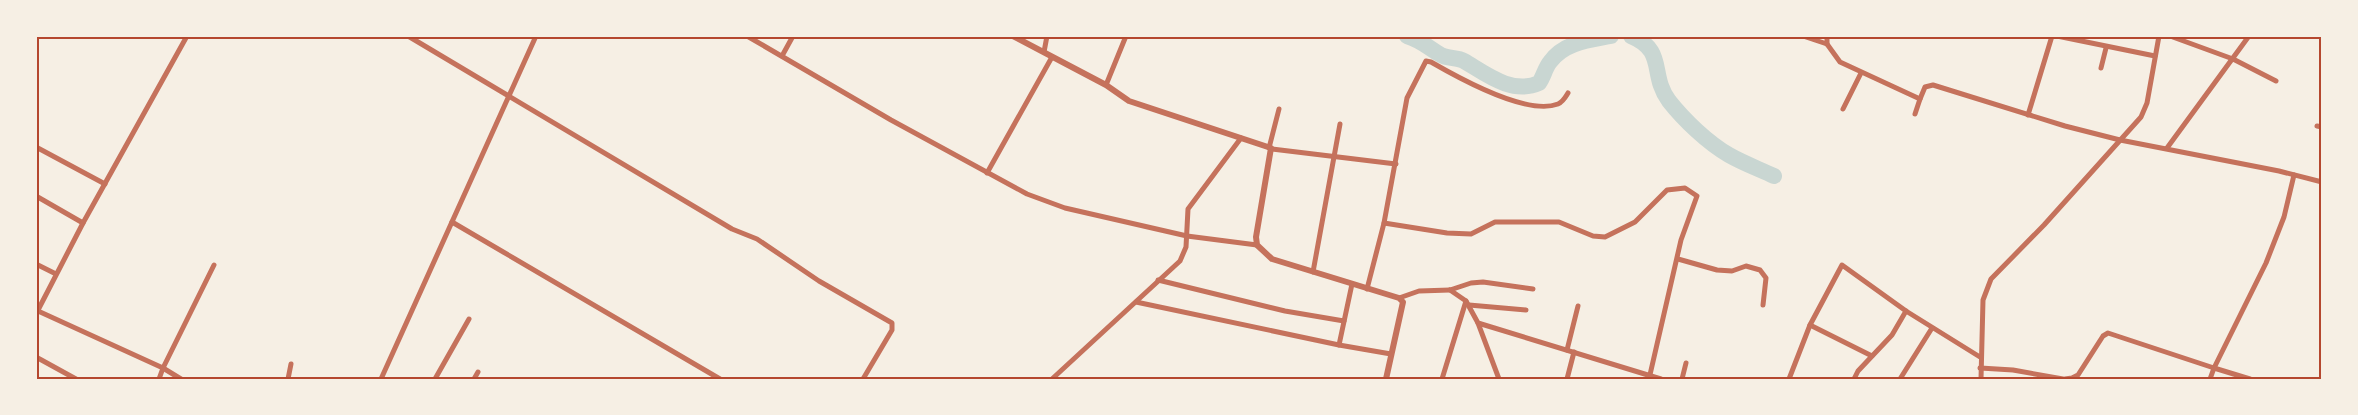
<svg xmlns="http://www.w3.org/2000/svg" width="2358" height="415" viewBox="0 0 2358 415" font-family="'Fira Sans',sans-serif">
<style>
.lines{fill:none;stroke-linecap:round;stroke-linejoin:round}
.river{stroke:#c9d6d2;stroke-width:16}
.minor{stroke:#c5725c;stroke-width:5}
.tertiary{stroke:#c5725c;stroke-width:6}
.neatline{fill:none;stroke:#b5482f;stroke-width:2}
</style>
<rect width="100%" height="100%" fill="#f6efe4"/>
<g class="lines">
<g class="river">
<path d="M 1407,36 C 1423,41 1428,48 1441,55 C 1448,59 1457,57 1464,61 C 1486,74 1512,95 1539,83 C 1544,76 1545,68 1550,62 C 1564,42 1590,40 1611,36"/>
<path d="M 1631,36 C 1667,51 1649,74 1669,101 C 1684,120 1708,143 1729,155 C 1743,163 1759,169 1774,176"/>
</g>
<g class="minor">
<path d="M 408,36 L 732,229 L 757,239 L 819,281 L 892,323 L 892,330 L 863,379"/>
<path d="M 747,36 L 891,120 L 1027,194 L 1065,208 L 1187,236 L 1257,245"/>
<path d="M 1803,36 L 1827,44 L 1840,62 L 1920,99 L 1925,87 L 1933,85 L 2065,126 L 2120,140 L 2279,171 L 2322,182"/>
<path d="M 2057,36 L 2155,56"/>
<path d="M 2170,36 L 2233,59 L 2276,81"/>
<path d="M 1827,44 L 1827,36"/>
<path d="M 1044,52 L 1047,36"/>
<path d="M 782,56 L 793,36"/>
<path d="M 2101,68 L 2106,48"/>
<path d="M 1106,85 L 1126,36"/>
<path d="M 1843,109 L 1861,73"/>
<path d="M 1915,114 L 1920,99"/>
<path d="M 2028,115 L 2052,36"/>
<path d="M 2317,126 L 2322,127"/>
<path d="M 36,147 L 105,184"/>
<path d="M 1269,148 L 1279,109"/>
<path d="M 2167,148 L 2249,36"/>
<path d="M 1272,149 L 1396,164"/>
<path d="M 987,173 L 1052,57"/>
<path d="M 36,196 L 83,223"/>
<path d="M 452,222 L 720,379"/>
<path d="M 1384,223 L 1447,233 L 1471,234 L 1495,222 L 1559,222 L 1593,236 L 1605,237 L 1635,222 L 1667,190 L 1685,188 L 1697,196 L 1681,240 L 1649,379"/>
<path d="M 1678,259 L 1717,270 L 1732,271 L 1746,266 L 1760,270 L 1766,278 L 1763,305"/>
<path d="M 36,264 L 56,274"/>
<path d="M 1313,272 L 1340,124"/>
<path d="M 1158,280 L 1285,311 L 1344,321"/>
<path d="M 1367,289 L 1384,223 L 1407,98 L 1426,61 L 1431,62 C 1457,77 1527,116 1558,104 C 1563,102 1565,98 1568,93"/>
<path d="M 1399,298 L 1419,291 L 1450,290 L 1471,283 L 1483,282 L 1533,289"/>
<path d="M 1466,301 L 1478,323 L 1661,379"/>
<path d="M 1136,302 L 1339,345 L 1391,354"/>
<path d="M 1469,305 L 1526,310"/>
<path d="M 38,311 L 163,368 L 159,379"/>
<path d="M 36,314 L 83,223 L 187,36"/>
<path d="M 1478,323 L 1499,379"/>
<path d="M 1810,325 L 1872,356"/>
<path d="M 1339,345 L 1352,284"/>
<path d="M 1567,350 L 1578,306"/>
<path d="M 36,357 L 76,379"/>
<path d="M 1980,368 L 2013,370 L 2063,379"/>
<path d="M 181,379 L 163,368 L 214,265"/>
<path d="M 288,379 L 291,364"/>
<path d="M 381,379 L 536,36"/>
<path d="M 435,379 L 469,319"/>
<path d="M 474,379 L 478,372"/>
<path d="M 1052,379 L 1180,261 L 1186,247 L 1188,209 L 1241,138"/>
<path d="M 1442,379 L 1466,301 L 1450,290"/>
<path d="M 1567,379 L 1574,352"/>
<path d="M 1682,379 L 1686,363"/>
<path d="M 1789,379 L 1810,325 L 1842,265 L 1906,311 L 1980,357"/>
<path d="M 1854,379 L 1858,371 L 1892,335 L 1906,311"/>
<path d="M 1900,379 L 1932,328"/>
<path d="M 1981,379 L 1983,300 L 1991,279 L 2044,225 L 2141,117 L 2147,103 L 2159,36"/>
<path d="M 2065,379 L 2072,378 L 2078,375 L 2103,336 L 2108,333 L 2214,368 L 2266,263 L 2284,217 L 2294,175"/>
<path d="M 2210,379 L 2214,368 L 2250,379"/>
</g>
<path class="tertiary" d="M 1013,36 L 1106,85 L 1129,101 L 1271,148 L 1256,237 L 1257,245 L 1272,259 L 1399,298 L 1403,302 L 1386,379"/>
</g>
<rect width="2358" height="415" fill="none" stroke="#f6efe4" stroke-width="75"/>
<rect x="38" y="38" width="2282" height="340" class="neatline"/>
</svg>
